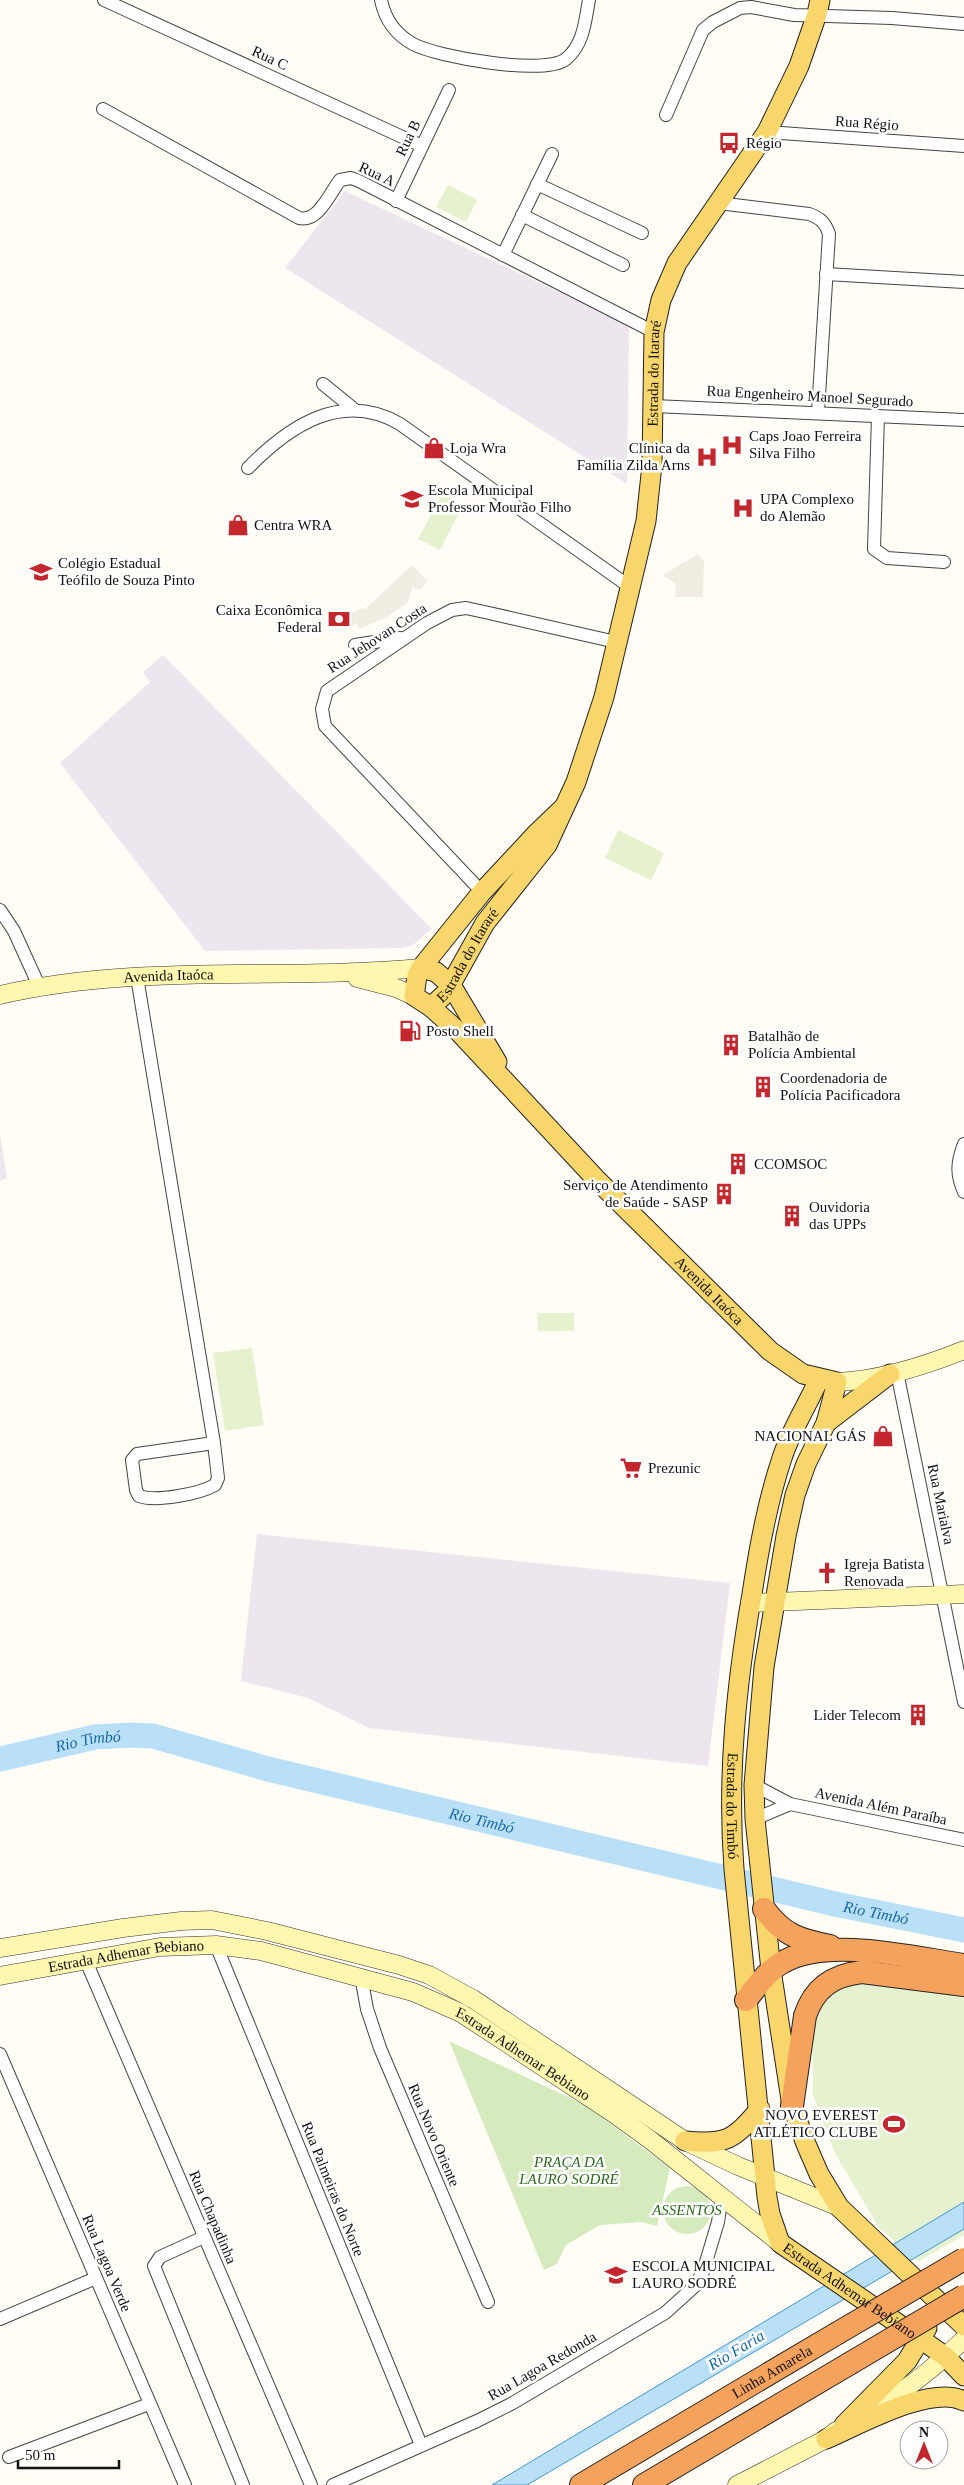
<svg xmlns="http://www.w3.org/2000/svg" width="964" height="2485" viewBox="0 0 964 2485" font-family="'Times New Roman',serif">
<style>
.industrial{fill:#eee6ef}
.green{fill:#d5ebbd}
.pitch{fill:#e6f2cf}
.plaza{fill:#f1ede2}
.water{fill:#b9e0f7;stroke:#3f96cf}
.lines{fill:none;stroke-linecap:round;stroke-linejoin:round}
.stream{stroke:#3f96cf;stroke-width:4.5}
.river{stroke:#b9e0f7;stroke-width:25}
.street-casing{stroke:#444;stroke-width:14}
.secondary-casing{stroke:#333;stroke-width:19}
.primary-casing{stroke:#222;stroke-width:21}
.highway-casing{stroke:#222;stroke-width:24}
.street{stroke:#fff;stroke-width:12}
.secondary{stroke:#fff6b0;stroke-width:18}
.primary{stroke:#f9d66b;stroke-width:19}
.highway{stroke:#f5a25d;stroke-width:22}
.highway-bridge-casing{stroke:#222;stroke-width:24;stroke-linecap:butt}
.highway-bridge{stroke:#f5a25d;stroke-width:22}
.labels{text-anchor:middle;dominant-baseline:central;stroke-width:5;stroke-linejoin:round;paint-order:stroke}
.street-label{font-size:15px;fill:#111;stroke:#fff}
.poi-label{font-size:15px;fill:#111;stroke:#fff;text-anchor:start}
.park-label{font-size:15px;font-style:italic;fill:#2f6b1f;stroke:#fff}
.water-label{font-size:16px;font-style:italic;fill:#1768a6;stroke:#fff}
</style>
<rect width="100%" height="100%" fill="#fffdf5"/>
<g class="industrial">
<path d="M 345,191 L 624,323 L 629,328 L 627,484 L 285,268 Z"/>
<path d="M 163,655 L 432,929 L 413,945 L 403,948 L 205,951 L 60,763 L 150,682 L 143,672 Z"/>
<path d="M 0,1134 L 7,1178 L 0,1181 Z"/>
<path d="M 257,1534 L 730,1583 L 708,1766 L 369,1728 L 308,1698 L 241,1681 Z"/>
</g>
<g class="green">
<path d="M 449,2041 L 587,2106 L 670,2168 L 657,2226 L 641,2222 L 600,2225 L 566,2245 L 557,2264 L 544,2270 Z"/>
<circle cx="687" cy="2210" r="24"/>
</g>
<g class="pitch">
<path d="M 448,185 L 477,200 L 466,222 L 436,207 Z"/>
<path d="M 442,494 L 463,505 L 440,550 L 418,539 Z"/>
<path d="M 618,830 L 664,853 L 651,880 L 605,858 Z"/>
<path d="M 537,1313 L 574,1313 L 574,1331 L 538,1331 Z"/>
<path d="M 252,1348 L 264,1425 L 225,1431 L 213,1353 Z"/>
<path d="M 871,1977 L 964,1993 L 964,2235 L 919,2261 L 879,2228 L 835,2153 L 813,2095 L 812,2023 L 826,1994 Z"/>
</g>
<g class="plaza">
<path d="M 698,554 L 704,562 L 703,597 L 675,597 L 676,584 L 663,575 Z"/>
<path d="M 412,565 L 427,581 L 420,590 L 413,587 L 407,603 L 385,618 L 359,629 L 356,623 L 349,629 L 342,618 L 363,608 L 365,609 Z"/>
</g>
<path class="water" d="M 964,2202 L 964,2229 L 527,2485 L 492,2485 Z"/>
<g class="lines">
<path class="stream" d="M 0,1756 L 7,1757"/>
<path class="river" id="s1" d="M 0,1759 L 95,1737 L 130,1735 L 153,1736 L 268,1769 L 835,1904 L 964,1930"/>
<g class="street-casing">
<g id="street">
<path d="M 104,0 L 422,146"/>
<path d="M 381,0 C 385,20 395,34 413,44 C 437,57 545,76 566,59 C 584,44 585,21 589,0"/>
<path d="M 103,109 L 299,218 C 318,223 330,193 340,180 L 351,178 L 359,181 L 654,332"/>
<path d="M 666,115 L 703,30 L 713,22 L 740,8 L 751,7 L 794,15 L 892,18 L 964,24"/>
<path d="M 767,132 L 964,146"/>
<path d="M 537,184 L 642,233"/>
<path d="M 396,201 L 449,90"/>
<path d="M 718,203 L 809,214 C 820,218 825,222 829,234 L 818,412"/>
<path d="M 522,215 L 623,265"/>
<path d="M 503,255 L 552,154"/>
<path d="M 826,274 L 964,282"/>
<path d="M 323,384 L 355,410"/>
<path d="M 654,406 L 964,420"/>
<path d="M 878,416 L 874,549 L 887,558 L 944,562"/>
<path d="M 248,468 C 289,426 342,390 400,424 L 630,587"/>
<path d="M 355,645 L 400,638"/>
<path d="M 482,892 L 325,726 L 322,709 L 327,691 L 427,623 L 452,610 L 466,608 L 489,613 L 616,642"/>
<path d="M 0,910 L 14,931 L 39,986"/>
<path d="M 137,977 L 214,1443 L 218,1478 L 215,1485 C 199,1494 156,1502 139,1496 L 136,1490 L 132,1460 L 137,1454 L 214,1443"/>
<path d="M 964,1144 C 957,1162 956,1174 964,1192"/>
<path d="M 897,1372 L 964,1702"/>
<path d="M 754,1785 L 790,1804 L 964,1840"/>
<path d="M 755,1819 L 790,1804"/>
<path d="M 216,1945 L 421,2445"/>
<path d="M 86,1961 L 311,2485"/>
<path d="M 361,1976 L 367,2009 L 380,2048 L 488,2302"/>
<path d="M 0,2054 L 185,2485"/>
<path d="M 204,2237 L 160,2257 L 154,2266 L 243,2485"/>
<path d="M 0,2319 L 96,2278"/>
<path d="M 9,2457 L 149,2404"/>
<path d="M 333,2485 L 477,2421 L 511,2404 L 665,2313 L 695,2286 L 703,2272 L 718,2222 L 722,2196"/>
</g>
</g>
<g class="secondary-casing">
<g id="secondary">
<path d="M 357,978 L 396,988 L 414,996"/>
<path id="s2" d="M 0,995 C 137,963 281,981 421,968"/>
<path d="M 837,1382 C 880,1380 924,1366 964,1350"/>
<path d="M 750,1603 L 964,1594"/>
<path d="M 0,1948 L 123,1928 L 181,1921 L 212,1920 L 267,1931 L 399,1965 L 429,1975 L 473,1999 L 685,2141 L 738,2166 L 839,2207"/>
<path id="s3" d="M 0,1976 L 160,1947 L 216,1945 L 261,1951 L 413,1992 L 461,2013 L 613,2113 L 649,2139 L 780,2243"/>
<path d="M 865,2414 C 902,2394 934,2368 964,2339"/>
<path d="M 737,2485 L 826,2439 L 836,2431"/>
</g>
</g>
<g class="primary-casing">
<g id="primary">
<path id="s4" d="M 563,808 L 537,833 L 482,892 L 421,968 L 417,976 L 414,996 L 431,1007 L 460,1033 L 596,1179 L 770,1351 L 803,1374 L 837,1382 L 826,1423 L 806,1464 L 795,1495 L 786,1536 L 764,1667 L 754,1785 L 755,1819 L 771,1970 L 792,2106 L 806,2144 L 819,2174 L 839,2207 L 964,2326"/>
<path d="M 421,968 L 436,972 L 451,985 L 497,1062"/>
<path id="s5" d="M 431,1007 L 446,993 L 485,923 L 547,845 L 576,782 L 604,697 L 646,521 L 652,465 L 654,332 L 661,300 L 677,263 L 767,132 L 799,66 L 817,14 L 820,0"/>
<path id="s6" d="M 819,1379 C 807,1406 791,1430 782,1458 C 767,1503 759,1548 752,1594 C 736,1686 727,1776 734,1869 L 767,2197 L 770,2214 L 780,2243 L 922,2340 L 946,2357 L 964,2376"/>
<path d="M 826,1423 L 890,1374"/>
<path d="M 685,2141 C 727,2145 733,2140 760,2109"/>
<path d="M 844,2425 L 907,2361 L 927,2328"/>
<path d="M 826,2439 C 859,2425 931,2384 964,2401"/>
</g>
</g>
<g class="highway-casing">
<g id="highway">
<path d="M 764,1909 C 783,1935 799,1940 830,1946"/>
<path d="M 746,2000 C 757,1986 768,1970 783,1962 C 828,1936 914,1958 964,1965"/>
<path d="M 792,2106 L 805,2016 C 814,1988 833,1975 862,1972 L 964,1985"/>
<path id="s7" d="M 581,2485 L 836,2334"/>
<path d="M 644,2485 L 849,2364"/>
</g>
</g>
<use href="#street" class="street"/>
<use href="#secondary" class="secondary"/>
<use href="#primary" class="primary"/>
<use href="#highway" class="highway"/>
<g class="highway-bridge-casing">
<g id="highway-bridge">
<path d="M 836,2334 L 964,2259"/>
<path d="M 849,2364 L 964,2296"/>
</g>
</g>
<use href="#highway-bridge" class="highway-bridge"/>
</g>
<defs>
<g id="bus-bare" transform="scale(1.725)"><path d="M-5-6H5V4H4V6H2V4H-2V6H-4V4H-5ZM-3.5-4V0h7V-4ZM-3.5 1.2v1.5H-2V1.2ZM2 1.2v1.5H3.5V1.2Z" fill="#c4262e" stroke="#fff" stroke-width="2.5" paint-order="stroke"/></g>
<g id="hospital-bare" transform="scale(1.725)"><path d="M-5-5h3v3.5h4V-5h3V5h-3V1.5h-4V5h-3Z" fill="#c4262e" stroke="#fff" stroke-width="2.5" paint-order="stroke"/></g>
<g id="shop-bare" transform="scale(1.725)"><path d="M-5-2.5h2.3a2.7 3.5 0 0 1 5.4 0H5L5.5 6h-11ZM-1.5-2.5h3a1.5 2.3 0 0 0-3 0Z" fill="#c4262e" stroke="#fff" stroke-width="2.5" paint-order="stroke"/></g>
<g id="school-bare" transform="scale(1.725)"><path d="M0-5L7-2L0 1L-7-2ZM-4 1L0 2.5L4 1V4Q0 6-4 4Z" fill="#c4262e" stroke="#fff" stroke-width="2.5" paint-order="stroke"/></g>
<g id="bank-bare" transform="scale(1.725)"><path d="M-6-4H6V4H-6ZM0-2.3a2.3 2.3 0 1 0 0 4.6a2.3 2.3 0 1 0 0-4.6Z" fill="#c4262e" stroke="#fff" stroke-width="2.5" paint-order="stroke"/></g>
<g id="fuel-bare" transform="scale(1.725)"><path d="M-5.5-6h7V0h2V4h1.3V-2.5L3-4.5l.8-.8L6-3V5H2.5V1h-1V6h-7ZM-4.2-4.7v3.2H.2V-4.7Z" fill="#c4262e" stroke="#fff" stroke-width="2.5" paint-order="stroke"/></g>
<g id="building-bare" transform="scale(1.725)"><path d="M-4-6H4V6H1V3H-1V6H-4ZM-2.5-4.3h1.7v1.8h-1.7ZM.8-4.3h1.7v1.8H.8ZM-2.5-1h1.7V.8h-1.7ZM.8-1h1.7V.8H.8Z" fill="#c4262e" stroke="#fff" stroke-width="2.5" paint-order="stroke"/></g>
<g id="supermarket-bare" transform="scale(1.725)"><path d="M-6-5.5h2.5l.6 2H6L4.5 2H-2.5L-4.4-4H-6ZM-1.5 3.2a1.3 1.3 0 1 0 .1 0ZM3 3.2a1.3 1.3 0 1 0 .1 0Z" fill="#c4262e" stroke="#fff" stroke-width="2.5" paint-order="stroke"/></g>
<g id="church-bare" transform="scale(1.725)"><path d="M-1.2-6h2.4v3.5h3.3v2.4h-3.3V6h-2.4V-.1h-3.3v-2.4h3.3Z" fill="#c4262e" stroke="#fff" stroke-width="2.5" paint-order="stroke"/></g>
<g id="stadium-bare" transform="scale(1.725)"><path d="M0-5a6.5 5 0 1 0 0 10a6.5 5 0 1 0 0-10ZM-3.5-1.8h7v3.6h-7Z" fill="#c4262e" stroke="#fff" stroke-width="2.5" paint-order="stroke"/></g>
</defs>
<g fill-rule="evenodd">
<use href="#bus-bare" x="729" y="143"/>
<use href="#hospital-bare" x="732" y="445"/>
<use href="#shop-bare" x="434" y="448"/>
<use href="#hospital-bare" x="707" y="457"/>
<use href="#school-bare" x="412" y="499"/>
<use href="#hospital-bare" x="743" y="508"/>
<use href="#shop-bare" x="238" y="525"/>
<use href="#school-bare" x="41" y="572"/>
<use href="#bank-bare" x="339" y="619"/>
<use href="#fuel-bare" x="410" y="1031"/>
<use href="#building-bare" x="731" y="1045"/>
<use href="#building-bare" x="763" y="1087"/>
<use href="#building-bare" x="738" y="1164"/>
<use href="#building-bare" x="724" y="1194"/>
<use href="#building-bare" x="792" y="1216"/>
<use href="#shop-bare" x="883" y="1436"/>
<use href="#supermarket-bare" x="631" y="1468"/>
<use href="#church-bare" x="827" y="1573"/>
<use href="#building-bare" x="918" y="1715"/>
<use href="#stadium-bare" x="894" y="2124"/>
<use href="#school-bare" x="616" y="2275"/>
</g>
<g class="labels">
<g class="street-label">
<text transform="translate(270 58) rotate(25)">Rua C</text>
<text transform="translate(867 123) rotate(4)">Rua Régio</text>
<text transform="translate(408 138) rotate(-64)">Rua B</text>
<text transform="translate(377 174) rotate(25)">Rua A</text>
<text stroke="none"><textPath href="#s5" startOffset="688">Estrada do Itararé</textPath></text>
<text transform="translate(810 396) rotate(3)">Rua Engenheiro Manoel Segurado</text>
<text transform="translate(377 638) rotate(-33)">Rua Jehovan Costa</text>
<text stroke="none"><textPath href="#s5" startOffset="64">Estrada do Itararé</textPath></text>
<text stroke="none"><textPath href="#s2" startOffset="170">Avenida Itaóca</textPath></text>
<text stroke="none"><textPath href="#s4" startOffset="661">Avenida Itaóca</textPath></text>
<text transform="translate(941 1504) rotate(78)">Rua Marialva</text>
<text stroke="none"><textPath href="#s6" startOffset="440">Estrada do Timbó</textPath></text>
<text transform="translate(881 1806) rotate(12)">Avenida Além Paraíba</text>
<text stroke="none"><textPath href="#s3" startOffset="128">Estrada Adhemar Bebiano</textPath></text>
<text stroke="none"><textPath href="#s3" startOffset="548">Estrada Adhemar Bebiano</textPath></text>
<text transform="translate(434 2135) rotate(67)">Rua Novo Oriente</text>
<text transform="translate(333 2189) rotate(68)">Rua Palmeiras do Norte</text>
<text transform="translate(213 2217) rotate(67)">Rua Chapadinha</text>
<text transform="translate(107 2263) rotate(67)">Rua Lagoa Verde</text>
<text stroke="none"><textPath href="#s6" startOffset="965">Estrada Adhemar Bebiano</textPath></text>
<text transform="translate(542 2366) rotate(-30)">Rua Lagoa Redonda</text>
<text stroke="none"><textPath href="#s7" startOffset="222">Linha Amarela</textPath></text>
</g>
<g class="poi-label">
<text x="746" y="143">Régio</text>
<text x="749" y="436">Caps Joao Ferreira<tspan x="749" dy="17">Silva Filho</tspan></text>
<text x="450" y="448">Loja Wra</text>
<text x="690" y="448" text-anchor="end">Clínica da<tspan x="690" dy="17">Família Zilda Arns</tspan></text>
<text x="428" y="490">Escola Municipal<tspan x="428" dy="17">Professor Mourão Filho</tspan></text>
<text x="760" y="499">UPA Complexo<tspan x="760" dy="17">do Alemão</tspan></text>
<text x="254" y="525">Centra WRA</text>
<text x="58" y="563">Colégio Estadual<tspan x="58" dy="17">Teófilo de Souza Pinto</tspan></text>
<text x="322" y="610" text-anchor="end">Caixa Econômica<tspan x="322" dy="17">Federal</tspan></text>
<text x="426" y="1031">Posto Shell</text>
<text x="748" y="1036">Batalhão de<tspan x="748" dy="17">Polícia Ambiental</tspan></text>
<text x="780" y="1078">Coordenadoria de<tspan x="780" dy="17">Polícia Pacificadora</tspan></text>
<text x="754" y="1164">CCOMSOC</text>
<text x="708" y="1185" text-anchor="end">Serviço de Atendimento<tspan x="708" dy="17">de Saúde - SASP</tspan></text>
<text x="809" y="1207">Ouvidoria<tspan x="809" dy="17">das UPPs</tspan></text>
<text x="866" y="1436" text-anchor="end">NACIONAL GÁS</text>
<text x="648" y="1468">Prezunic</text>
<text x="844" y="1564">Igreja Batista<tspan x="844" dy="17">Renovada</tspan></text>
<text x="901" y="1715" text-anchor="end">Lider Telecom</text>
<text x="878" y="2115" text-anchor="end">NOVO EVEREST<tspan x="878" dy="17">ATLÉTICO CLUBE</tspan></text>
<text x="632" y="2266">ESCOLA MUNICIPAL<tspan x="632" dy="17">LAURO SODRÉ</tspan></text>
</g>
<g class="park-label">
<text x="569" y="2162">PRAÇA DA<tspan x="569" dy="17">LAURO SODRÉ</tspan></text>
<text x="687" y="2210">ASSENTOS</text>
</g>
<g class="water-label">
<text stroke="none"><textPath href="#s1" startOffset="90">Rio Timbó</textPath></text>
<text stroke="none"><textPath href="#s1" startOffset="495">Rio Timbó</textPath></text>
<text stroke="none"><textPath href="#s1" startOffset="900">Rio Timbó</textPath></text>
<text transform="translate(736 2350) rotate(-31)">Rio Faria</text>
</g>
</g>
<g transform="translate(924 2445)"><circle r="24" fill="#ffffff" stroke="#a0a0a0"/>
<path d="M0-4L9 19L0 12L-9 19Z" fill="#c4262e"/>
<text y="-8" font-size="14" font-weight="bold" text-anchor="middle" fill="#111111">N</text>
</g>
<path d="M18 2460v8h101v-8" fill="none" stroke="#111111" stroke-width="2.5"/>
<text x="25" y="2460" font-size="15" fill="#111111" stroke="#ffffff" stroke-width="4" paint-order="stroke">50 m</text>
</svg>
